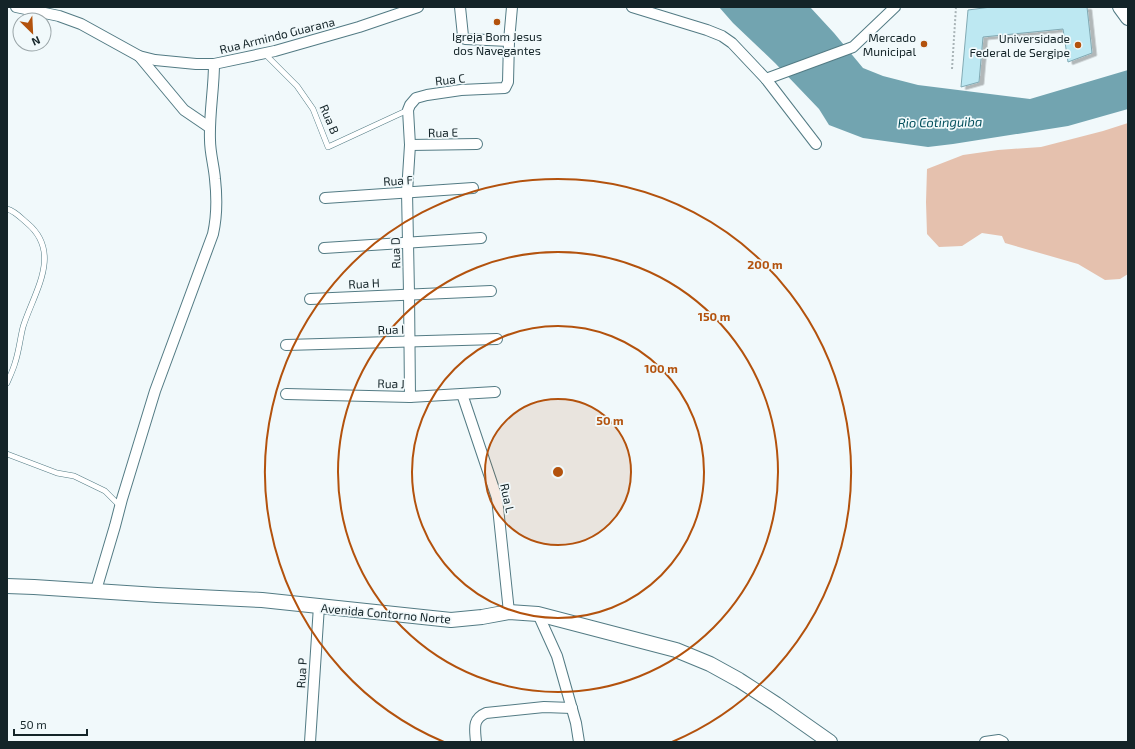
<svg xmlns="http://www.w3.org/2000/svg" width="1135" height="749" viewBox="0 0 1135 749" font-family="'Exo 2',sans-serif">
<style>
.green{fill:#e5c1ae}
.water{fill:#72a4b0}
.building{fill:#bde8f2;stroke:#81aab4;filter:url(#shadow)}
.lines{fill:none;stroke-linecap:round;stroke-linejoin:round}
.lane-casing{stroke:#537b84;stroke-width:6}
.street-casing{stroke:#537b84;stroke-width:12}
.secondary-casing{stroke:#537b84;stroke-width:16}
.path{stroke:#a9b4b7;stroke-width:2;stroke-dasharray:2 2;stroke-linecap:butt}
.lane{stroke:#fff;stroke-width:5}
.street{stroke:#fff;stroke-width:10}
.secondary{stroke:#fff;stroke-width:14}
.ring{fill:none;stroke:#b3520d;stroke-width:2}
.poi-dot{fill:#b3520d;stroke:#f1f9fb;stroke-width:1.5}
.labels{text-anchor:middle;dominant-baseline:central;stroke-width:3.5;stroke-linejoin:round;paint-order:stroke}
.street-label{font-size:12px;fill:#142428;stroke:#f1f9fb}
.poi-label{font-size:12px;fill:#142428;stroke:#f1f9fb;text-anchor:end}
.water-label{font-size:13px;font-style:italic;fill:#04505d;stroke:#f1f9fb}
.centre{fill:#b3520d;stroke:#f1f9fb;stroke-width:2}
.ring-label{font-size:12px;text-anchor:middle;font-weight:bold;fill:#b3520d;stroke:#f1f9fb;stroke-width:3.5;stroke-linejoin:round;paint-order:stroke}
</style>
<defs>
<filter id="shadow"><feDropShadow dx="4.5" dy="2.5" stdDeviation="0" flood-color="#0004"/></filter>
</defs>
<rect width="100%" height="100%" fill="#f1f9fb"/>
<path class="green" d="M 1128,123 L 1128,274 L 1120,279 L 1105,280 L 1078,264 L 1005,243 L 1002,236 L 982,233 L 962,246 L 939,247 L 927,234 L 926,202 L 927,169 L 963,155 L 998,150 L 1041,147 L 1103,131 Z"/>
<path class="water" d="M 719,7 L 810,7 L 834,33 L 863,68 L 883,76 L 918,85 L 1030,99 L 1128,70 L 1128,109 L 1068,126 L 953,144 L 928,147 L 863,138 L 829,125 L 819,109 L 775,63 L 733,23 Z"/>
<path class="building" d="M 991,7 L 1087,7 L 1092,53 L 1068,62 L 1063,29 L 983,37 L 979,82 L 961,87 L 968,10 Z"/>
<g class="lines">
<g class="lane-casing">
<g id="lane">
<path d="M 265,54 L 297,86 L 313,109 L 328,147 L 408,110"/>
<path d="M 7,209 C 15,211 21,218 27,223 C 63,253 34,292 23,327 C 20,339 19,351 15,363 C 13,370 10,376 7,383"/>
<path d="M 7,454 L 57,473 L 74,476 L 105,491 L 120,506"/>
</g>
</g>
<g class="street-casing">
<g id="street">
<path d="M 16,7 L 59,16 L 81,24 L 139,56 L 155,60 L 196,64 L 214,64 L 275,51 L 359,27 L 418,7"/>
<path d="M 460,7 L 463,36 L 465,39 L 509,41"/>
<path d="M 632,7 L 707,30 L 722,36 L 732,43 L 766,79 L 816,144"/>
<path d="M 139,56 L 184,110 L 209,127"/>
<path d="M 766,79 L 853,47 L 895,7"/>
<path d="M 410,145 L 477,144"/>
<path d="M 325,198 L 473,188"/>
<path d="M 324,248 L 481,238"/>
<path d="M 310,299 L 491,291"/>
<path d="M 286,345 L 497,339"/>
<path d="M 286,394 L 410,397 L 495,392"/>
<path d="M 462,394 L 497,498 L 509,612"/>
<path d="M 410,397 L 409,293 L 407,192 L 410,145 L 408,110 L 410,105 L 416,98 L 427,95 L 461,90 L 505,88 L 508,82 L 509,41 L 512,7"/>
<path d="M 96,590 L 115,526 L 122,499 L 155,391 L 213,234 C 217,216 217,197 215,179 C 214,166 210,153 210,140 C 209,114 214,89 214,64"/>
<path d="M 538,614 L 557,656 L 576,723 L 579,742"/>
<path d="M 310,742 L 319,606"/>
<path d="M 476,742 C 475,729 472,719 486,713 L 544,707 L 572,708"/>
<path d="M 985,742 L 999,740 L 1003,742"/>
</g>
</g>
<g class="secondary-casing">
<g id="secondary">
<path d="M 1120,7 L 1128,18"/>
<path d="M 7,586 L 34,587 L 157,595 L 262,600 L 451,620 L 482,617 L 509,612 L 538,614 L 676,650 L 710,664 L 739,680 L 776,704 L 830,742"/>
</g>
</g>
<path class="path" d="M 952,69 L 956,7"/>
<use href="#lane" class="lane"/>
<use href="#street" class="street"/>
<use href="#secondary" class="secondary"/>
</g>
<circle cx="558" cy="472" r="73" fill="#b3520d" fill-opacity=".12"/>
<g class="ring">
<circle cx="558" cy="472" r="73"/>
<circle cx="558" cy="472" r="146"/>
<circle cx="558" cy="472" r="220"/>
<path d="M444 742A293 293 0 1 1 672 742"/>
</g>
<g class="poi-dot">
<circle cx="497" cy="22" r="4"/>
<circle cx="924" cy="44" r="4"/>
<circle cx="1078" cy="45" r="4"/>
</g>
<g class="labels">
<g class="street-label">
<text transform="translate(277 35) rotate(-14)">Rua Armindo Guarana</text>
<text transform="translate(450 79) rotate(-6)">Rua C</text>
<text transform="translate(330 119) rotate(67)">Rua B</text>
<text transform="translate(443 132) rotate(-1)">Rua E</text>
<text transform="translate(398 180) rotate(-4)">Rua F</text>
<text transform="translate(395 253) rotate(-92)">Rua D</text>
<text transform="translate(364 283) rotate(-3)">Rua H</text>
<text transform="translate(391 329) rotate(-2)">Rua I</text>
<text transform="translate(391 383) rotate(1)">Rua J</text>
<text transform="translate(508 498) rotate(78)">Rua L</text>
<text transform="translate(386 613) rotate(5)">Avenida Contorno Norte</text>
<text transform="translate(301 673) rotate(-86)">Rua P</text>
</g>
<g class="poi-label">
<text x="497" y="36" text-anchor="middle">Igreja Bom Jesus<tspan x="497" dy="14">dos Navegantes</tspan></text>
<text x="916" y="37">Mercado<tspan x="916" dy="14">Municipal</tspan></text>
<text x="1070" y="38">Universidade<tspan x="1070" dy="14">Federal de Sergipe</tspan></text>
</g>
<g class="water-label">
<text transform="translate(940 122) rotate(-1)">Rio Cotinguiba</text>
</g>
</g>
<circle cx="558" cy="472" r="6" class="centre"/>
<g class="ring-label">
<text x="765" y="269">200 m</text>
<text x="714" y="321">150 m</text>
<text x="661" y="373">100 m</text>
<text x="610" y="425">50 m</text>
</g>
<rect width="1135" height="749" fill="none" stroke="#142428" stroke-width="16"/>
<g transform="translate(32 32) rotate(156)"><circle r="19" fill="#f1f9fb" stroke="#99a4a7"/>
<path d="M0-3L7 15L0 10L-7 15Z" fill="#b3520d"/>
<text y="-6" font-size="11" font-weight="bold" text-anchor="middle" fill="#142428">N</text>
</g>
<path d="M14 729v6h73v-6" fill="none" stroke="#142428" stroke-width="2"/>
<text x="20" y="729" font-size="12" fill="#142428" stroke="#f1f9fb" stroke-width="3" paint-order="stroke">50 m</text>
</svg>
